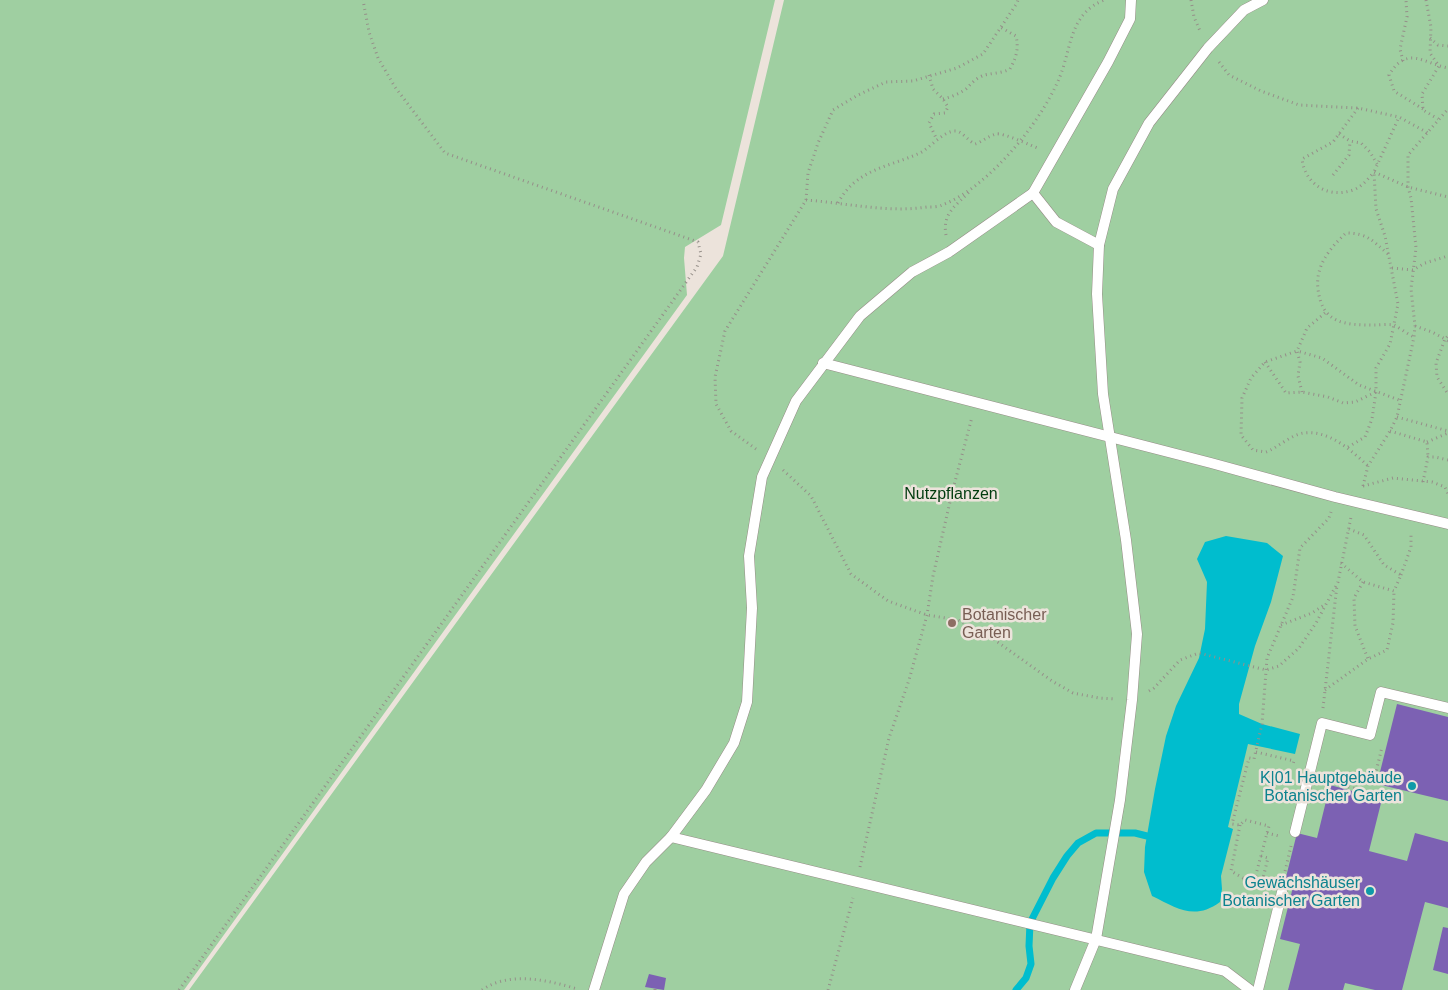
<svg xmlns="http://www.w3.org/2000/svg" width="1448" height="990" viewBox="0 0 1448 990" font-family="Helvetica,sans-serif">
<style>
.green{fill:#9fcfa1}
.water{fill:#00bdce}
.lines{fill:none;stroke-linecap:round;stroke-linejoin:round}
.stream{stroke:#00bdce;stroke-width:7}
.building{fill:#7c61b3}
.service-casing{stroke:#958d86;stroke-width:11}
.path{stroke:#958f89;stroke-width:3;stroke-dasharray:1 4;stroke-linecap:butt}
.service{stroke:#fff;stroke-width:10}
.education-dot{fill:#8d6e63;stroke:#ece3db;stroke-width:2}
.culture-dot{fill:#0f9aa8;stroke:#ece3db;stroke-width:2}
.labels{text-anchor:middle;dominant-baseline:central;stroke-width:5;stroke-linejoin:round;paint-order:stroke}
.park-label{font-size:16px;fill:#013c0f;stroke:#ece3db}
.education-label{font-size:16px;fill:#785e54;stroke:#ece3db;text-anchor:start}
.culture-label{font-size:16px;fill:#0d838f;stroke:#ece3db;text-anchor:end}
</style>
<rect width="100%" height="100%" fill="#ece3db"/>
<g class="green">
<path d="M 0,0 L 775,0 L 721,225 L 685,247 L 684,258 L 687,295 L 184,990 L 0,990 Z"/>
<path d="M 784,0 L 1448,0 L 1448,990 L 189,990 L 723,256 Z"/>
</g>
<path class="water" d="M 1226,536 L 1267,543 L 1283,556 L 1271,602 L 1255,646 L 1239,704 L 1239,714 L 1262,724 L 1300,734 L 1295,754 L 1248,744 L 1228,827 L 1233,829 L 1221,876 L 1222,889 L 1220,902 C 1194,921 1177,908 1152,896 L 1144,872 L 1145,847 L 1155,789 L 1166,736 L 1176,706 L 1199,658 L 1205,629 L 1207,582 L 1197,559 L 1205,542 Z"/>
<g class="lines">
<path class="stream" d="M 1016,990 L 1026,978 L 1031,964 L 1029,946 L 1030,923 L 1053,878 L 1067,856 L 1078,843 L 1096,833 L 1135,833 L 1147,836"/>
</g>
<g class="building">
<path d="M 1397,704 L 1448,717 L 1448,801 L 1377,784 Z"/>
<path d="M 1330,785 L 1382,799 L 1369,851 L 1407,861 L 1415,833 L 1448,842 L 1448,908 L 1425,902 L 1402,990 L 1375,990 L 1345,983 L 1343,990 L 1288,990 L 1300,944 L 1280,939 L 1293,887 L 1284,885 L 1297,833 L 1317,838 Z"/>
<path d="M 1443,927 L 1448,928 L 1448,974 L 1433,970 Z"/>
<path d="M 649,974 L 666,978 L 664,990 L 645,987 Z"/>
</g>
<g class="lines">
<g class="service-casing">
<g id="service">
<path d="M 1033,193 L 1056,222 L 1099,245"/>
<path d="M 823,363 L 1211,463 L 1335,497 L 1448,524"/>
<path d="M 1295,832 L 1322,723 L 1370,735 L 1381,692 L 1448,708"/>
<path d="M 671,837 L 1225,971 L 1250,990"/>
<path d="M 594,990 L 624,894 L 646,862 L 671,837 L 706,790 L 734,743 L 747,702 L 752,608 L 749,556 L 762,477 L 796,401 L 860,316 L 912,272 L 949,252 L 1033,193 L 1108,62 L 1130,19 L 1131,0"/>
<path d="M 1075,990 L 1096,939 L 1120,800 L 1132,700 L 1137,634 L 1126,540 L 1103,394 L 1097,294 L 1099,245 L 1113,189 L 1149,123 L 1208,48 L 1244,10 L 1263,0"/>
<path d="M 1258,990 L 1282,892"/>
</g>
</g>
<g class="path">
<path d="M 1191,0 L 1194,17 L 1200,31"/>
<path d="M 1426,0 L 1431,27 L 1430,53 L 1439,66 L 1422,94 L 1423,110 L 1438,119"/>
<path d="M 1430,38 L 1438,45 L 1448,46"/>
<path d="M 1403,61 L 1400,49 L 1407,17 L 1406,0"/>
<path d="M 1219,62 L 1229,75 L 1261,91 L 1299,105 L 1358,108 L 1399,117 L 1428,133"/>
<path d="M 929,75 L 933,89 L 943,99 L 948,107 L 945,113 L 934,114 L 929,123 L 937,140"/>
<path d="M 943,99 C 951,97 959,94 966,89 C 971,84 975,79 982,76 C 989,73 1000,74 1010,69 C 1016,58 1019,49 1016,36 L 1000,27"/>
<path d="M 1358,108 L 1333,142 L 1302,159 C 1305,184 1328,199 1353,190 C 1362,187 1368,179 1374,172 L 1408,187 L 1448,197"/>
<path d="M 1423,109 L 1394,91 L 1389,75 C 1407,45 1423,63 1448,68"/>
<path d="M 1339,134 L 1350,141 L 1361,143 L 1370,152 L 1377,164"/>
<path d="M 1333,175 L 1349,155 L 1350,141"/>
<path d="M 806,200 C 846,203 888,213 927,207 C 932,207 938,207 942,205 C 989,188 1048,115 1063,68 C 1072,39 1073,13 1104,0"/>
<path d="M 838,203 C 856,169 889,167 920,153 C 930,148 944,130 956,131 C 963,132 968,141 975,144 C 982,142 988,136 996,134 C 1002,132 1032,146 1040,149"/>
<path d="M 946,235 C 942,213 956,206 970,191"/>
<path d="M 1388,254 C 1373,241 1367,233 1346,233 C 1330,248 1315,266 1318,289 C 1322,324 1345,325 1374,325 C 1380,325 1388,324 1394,325 C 1400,328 1407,334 1414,337"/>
<path d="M 1392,268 L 1413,270 L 1425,263 L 1448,256"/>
<path d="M 1325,313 L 1307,328 L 1297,351 L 1265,362 L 1251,378 L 1242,398 L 1241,435 L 1253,450 L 1266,452 C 1277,448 1292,434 1304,433 C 1329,430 1351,450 1368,466"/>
<path d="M 1415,326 L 1432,332 L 1445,339 L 1448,336"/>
<path d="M 1448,341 L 1445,339 L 1436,363 L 1437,377 L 1448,394"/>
<path d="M 1265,362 L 1286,393 L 1302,392 L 1328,397 L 1343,403 L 1355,402 L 1376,392"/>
<path d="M 1302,392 L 1298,376 L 1300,362 L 1297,351 L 1322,358 L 1359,385 L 1399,400"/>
<path d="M 1397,417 L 1448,431"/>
<path d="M 1390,431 L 1427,442 L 1428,457"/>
<path d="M 1427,442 L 1448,433"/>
<path d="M 1348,447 L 1365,437 L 1372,419 L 1376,392 L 1376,368 L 1390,344 L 1398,304 L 1385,236 L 1376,209 L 1374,172 L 1399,117"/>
<path d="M 756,449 L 731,431 L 716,404 L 715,377 L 725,331 L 806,200 L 808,173 L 818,143 L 833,110 L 858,95 L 886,82 L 913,81 L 957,68 L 983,54 L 1017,3 L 1018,0"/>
<path d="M 783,470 L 811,496 L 851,574 L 888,601 L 927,615 L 958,620 L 992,638 L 1052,681 L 1073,693 L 1099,698 L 1115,699"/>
<path d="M 1423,482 L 1428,457 L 1435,457 L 1448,460"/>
<path d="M 1363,486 L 1368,466 L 1390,431 L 1397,417 L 1414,337 L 1415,326 L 1411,289 L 1416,248 L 1411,198 L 1408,187 L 1408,155 L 1448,109"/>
<path d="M 1363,486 L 1393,478 L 1432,482 L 1445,487 L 1448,494"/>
<path d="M 1341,563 L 1363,582 L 1394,591 L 1401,575 L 1384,565 L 1364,535 L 1349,529"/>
<path d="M 1401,575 L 1411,547 L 1411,533"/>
<path d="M 1363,582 L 1354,598 L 1355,626 L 1368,659"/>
<path d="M 1281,625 L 1312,613 L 1326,604"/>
<path d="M 1325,690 L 1368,659 L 1387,650 L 1393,623 L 1394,591"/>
<path d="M 1149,691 L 1154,688 L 1180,660 L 1199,653 L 1266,670 L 1279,666 L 1299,648 L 1316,623 L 1338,582 L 1351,517"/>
<path d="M 1323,708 L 1337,585"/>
<path d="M 1256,752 L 1294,761 L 1293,764"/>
<path d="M 1379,777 L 1375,776 L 1382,747"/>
<path d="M 1324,781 L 1375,793"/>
<path d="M 1240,825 L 1231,871 L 1243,878 L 1255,878 L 1269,826 L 1245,820 L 1240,825 L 1232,824 L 1249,758 L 1254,759 L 1262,724 L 1267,658 L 1293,597 L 1300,548 L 1329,518 L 1331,512"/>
<path d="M 1267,833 L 1279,836"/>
<path d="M 1261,856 L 1268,858 L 1262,882 L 1270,884"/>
<path d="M 860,867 L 889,738 L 909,680 L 927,615 L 933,576 L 952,493 L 972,417"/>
<path d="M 1284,876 L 1291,846"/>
<path d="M 179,990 L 697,267 L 701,254 L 698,242 L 445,153 L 395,87 L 378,58 L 369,32 L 363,0"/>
<path d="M 482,990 C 509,971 548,980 577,989"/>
<path d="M 655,990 L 655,989"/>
<path d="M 828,990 L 853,898"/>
</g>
<use href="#service" class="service"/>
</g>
<circle class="education-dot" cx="952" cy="623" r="5"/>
<g class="culture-dot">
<circle cx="1412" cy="786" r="5"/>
<circle cx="1370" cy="891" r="5"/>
</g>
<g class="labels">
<g class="park-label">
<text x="951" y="493">Nutzpflanzen</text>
</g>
<g class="education-label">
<text x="962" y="614">Botanischer<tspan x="962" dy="18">Garten</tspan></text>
</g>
<g class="culture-label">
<text x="1402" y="777">K|01 Hauptgebäude<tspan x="1402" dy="18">Botanischer Garten</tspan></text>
<text x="1360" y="882">Gewächshäuser<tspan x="1360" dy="18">Botanischer Garten</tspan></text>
</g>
</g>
</svg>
